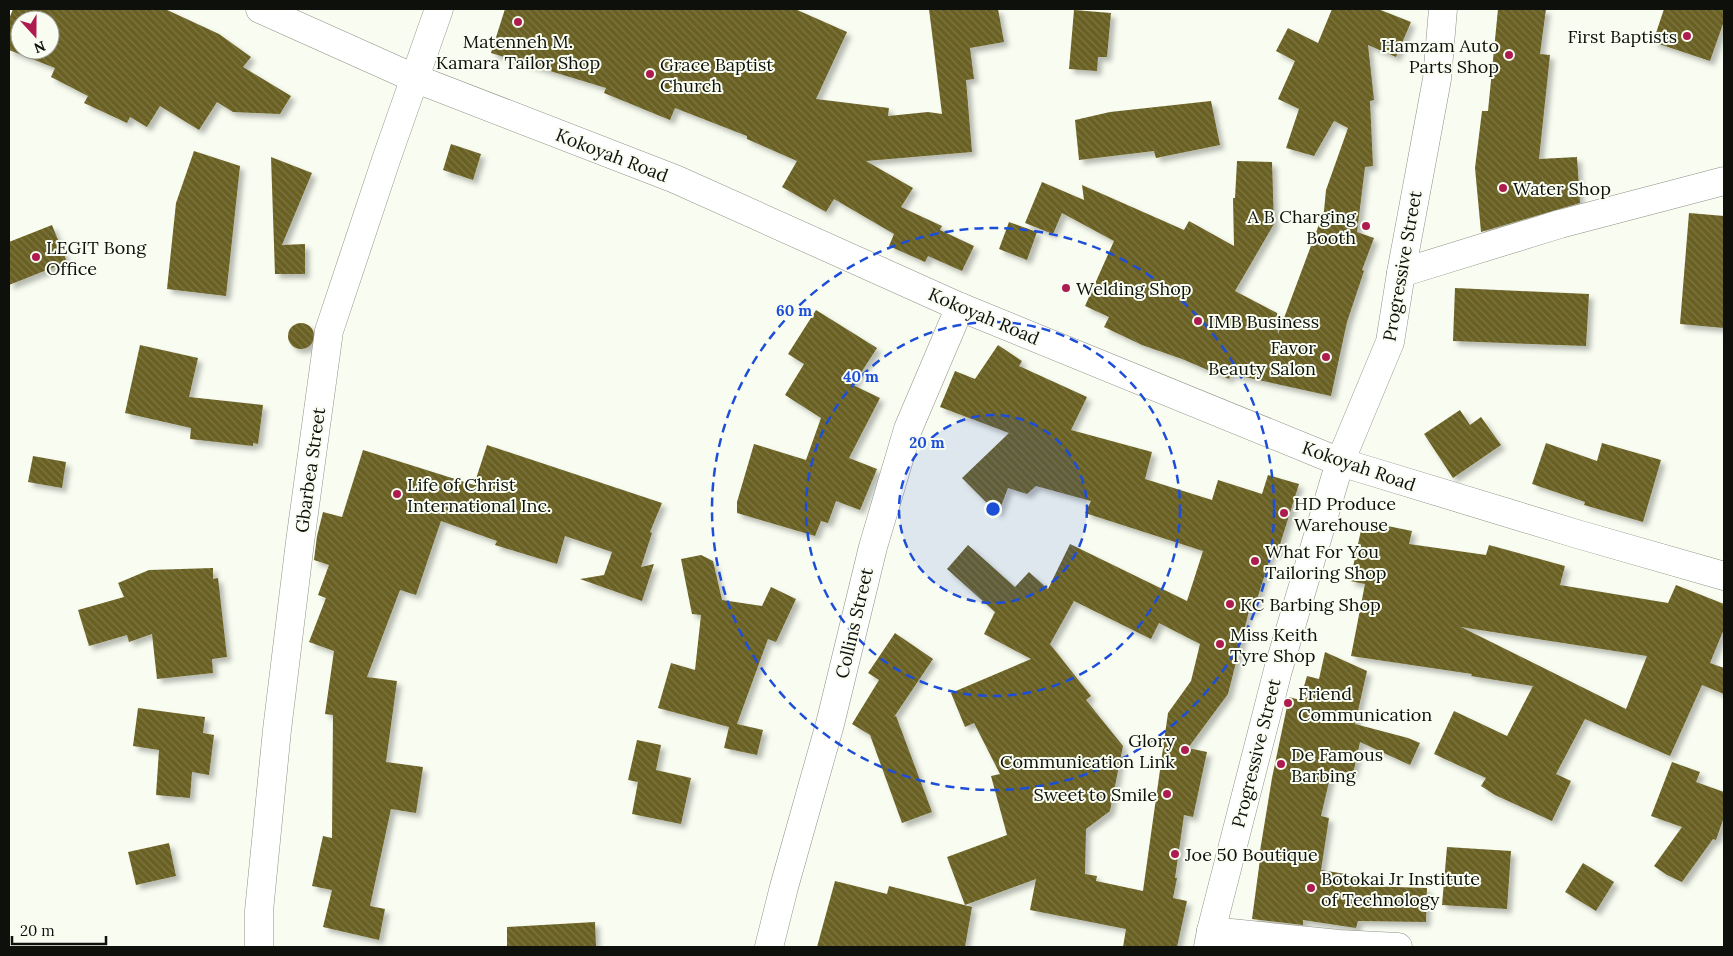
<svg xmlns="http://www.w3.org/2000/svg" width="1733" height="956" viewBox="0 0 1733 956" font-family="Lora,serif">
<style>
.building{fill:url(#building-back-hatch);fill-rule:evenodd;filter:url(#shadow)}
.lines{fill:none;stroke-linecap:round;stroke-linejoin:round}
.street-casing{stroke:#8d9186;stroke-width:29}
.street{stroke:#fff;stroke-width:28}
.ring{fill:none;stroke:#1d4ed8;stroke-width:2.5;stroke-dasharray:9 6}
.poi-dot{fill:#ad1b4f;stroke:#f9fdf1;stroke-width:2}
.labels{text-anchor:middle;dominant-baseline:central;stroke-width:4;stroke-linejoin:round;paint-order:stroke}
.poi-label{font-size:18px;fill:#0e100c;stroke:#f9fdf1;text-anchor:start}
.street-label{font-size:18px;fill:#0e100c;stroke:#f9fdf1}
.centre{fill:#1d4ed8;stroke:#f9fdf1;stroke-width:2.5}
.ring-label{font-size:15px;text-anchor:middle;font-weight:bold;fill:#1d4ed8;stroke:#f9fdf1;stroke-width:4;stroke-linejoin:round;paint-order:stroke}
</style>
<defs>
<pattern id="building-back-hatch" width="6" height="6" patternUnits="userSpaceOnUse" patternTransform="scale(1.25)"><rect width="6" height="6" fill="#6a6123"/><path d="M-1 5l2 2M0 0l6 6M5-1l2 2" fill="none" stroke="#7d7648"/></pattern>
<filter id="shadow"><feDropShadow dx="4.5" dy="4.5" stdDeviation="2.5" flood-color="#0004"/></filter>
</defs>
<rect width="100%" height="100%" fill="#f9fdf1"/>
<g class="building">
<path d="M 13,9 L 165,9 L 219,34 L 251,57 L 243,67 L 291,96 L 280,114 L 233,112 L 217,102 L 199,130 L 160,106 L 147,127 L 130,117 L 127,123 L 84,103 L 88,96 L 51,77 L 55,68 L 9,50 L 9,19 ZM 20,20 L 50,20 L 50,50 L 20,50 Z"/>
<path d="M 505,9 L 795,9 L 847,32 L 816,99 L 889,108 L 888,116 L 928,112 L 942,114 L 929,9 L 998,9 L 1004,42 L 970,48 L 974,79 L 966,80 L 972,152 L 866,161 L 913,188 L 901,207 L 942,226 L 940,230 L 974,246 L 962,271 L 928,256 L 925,262 L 889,246 L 894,234 L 834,199 L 826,212 L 782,187 L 797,161 L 747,139 L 747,136 L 675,108 L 670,120 L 604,93 L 606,88 L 491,53 Z"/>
<path d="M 1332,9 L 1378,9 L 1411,22 L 1396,57 L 1368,45 L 1374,100 L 1370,101 L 1373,166 L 1365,167 L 1357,232 L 1374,238 L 1362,270 L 1364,271 L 1347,322 L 1331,396 L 1231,374 L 1229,379 L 1182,359 L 1142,345 L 1104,327 L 1109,317 L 1085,306 L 1114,241 L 1062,213 L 1053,234 L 1025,223 L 1042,182 L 1084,200 L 1082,185 L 1184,230 L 1189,221 L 1234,246 L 1233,198 L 1235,198 L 1237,161 L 1272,162 L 1274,224 L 1235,291 L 1277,313 L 1278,334 L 1324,211 L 1326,190 L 1348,128 L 1334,121 L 1314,156 L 1286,148 L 1299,109 L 1278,99 L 1295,61 L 1276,51 L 1288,28 L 1318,43 Z"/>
<path d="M 1498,9 L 1546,9 L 1540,54 L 1550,55 L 1539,159 L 1577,157 L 1580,203 L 1481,232 L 1475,168 L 1482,111 L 1488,111 Z"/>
<path d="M 1664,9 L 1724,9 L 1724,21 L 1710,61 L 1653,42 Z"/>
<path d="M 1074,10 L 1111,13 L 1107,57 L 1098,57 L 1097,71 L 1069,69 Z"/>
<path d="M 1211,101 L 1220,145 L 1156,158 L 1154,151 L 1079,160 L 1075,120 L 1110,112 Z"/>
<path d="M 451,144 L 481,154 L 473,180 L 443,170 Z"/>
<path d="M 194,151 L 240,166 L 226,296 L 167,289 L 176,203 Z"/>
<path d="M 271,157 L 312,173 L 282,245 L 305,244 L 305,274 L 275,274 Z"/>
<path d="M 1689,213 L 1724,216 L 1724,328 L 1680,324 Z"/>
<path d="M 1009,222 L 1037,232 L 1027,260 L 999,249 Z"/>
<path d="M 52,225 L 67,262 L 9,285 L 9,242 Z"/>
<path d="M 1455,288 L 1589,294 L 1586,346 L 1453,341 Z"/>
<path d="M 816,310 L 877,348 L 853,385 L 880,398 L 849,458 L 877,469 L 860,510 L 836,501 L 828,523 L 821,521 L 815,536 L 737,513 L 737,502 L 754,444 L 806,460 L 821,418 L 785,395 L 804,364 L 788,354 Z"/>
<circle cx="301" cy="336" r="13"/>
<path d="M 140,345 L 198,358 L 189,397 L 263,405 L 258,444 L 253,443 L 253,446 L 190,439 L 191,428 L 125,413 Z"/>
<path d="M 998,345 L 1022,361 L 1019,366 L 1087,397 L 1071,430 L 1152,452 L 1145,479 L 1212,500 L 1218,480 L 1262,494 L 1268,475 L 1299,484 L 1277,554 L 1272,552 L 1253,612 L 1249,611 L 1228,694 L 1188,748 L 1207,752 L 1193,817 L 1184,815 L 1175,878 L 1177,878 L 1173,898 L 1187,901 L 1177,947 L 1123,947 L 1126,929 L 1030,910 L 1036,879 L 965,905 L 947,857 L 1007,835 L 991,776 L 1000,774 L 974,723 L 965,727 L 951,693 L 1031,659 L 984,634 L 995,612 L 947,569 L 968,545 L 1015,587 L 1029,572 L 1048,589 L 1070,544 L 1187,601 L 1203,551 L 1085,513 L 1091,501 L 1036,486 L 1027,494 L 1008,488 L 998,514 L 962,478 L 1009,433 L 940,407 L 955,371 L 975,379 ZM 1074,601 L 1151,639 L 1159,623 L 1200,644 L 1191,681 L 1168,713 L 1143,891 L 1096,881 L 1097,876 L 1085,874 L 1086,829 L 1110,811 L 1123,746 L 1086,700 L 1091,696 L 1050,644 Z"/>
<path d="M 1460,410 L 1470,425 L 1481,417 L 1501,445 L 1453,478 L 1424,434 Z"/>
<path d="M 1546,443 L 1597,461 L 1602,443 L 1661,460 L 1643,522 L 1584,505 L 1585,502 L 1532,484 Z"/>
<path d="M 487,445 L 662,503 L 650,532 L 652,533 L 641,567 L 654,564 L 642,601 L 580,579 L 604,575 L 612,552 L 565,536 L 557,564 L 495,545 L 497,541 L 441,521 L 416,595 L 400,590 L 367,677 L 397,681 L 386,762 L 423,767 L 416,813 L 391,809 L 370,906 L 385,909 L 379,940 L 323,927 L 332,890 L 312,886 L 323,836 L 332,838 L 333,715 L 325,714 L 334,651 L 309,642 L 326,598 L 318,595 L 329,565 L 314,560 L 317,536 L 323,512 L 342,517 L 363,450 L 474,485 Z"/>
<path d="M 33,456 L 66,462 L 62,488 L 28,482 Z"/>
<path d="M 1363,521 L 1412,531 L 1409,544 L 1486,555 L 1489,545 L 1565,566 L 1560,585 L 1668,603 L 1676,585 L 1724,604 L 1724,629 L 1710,663 L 1724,668 L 1724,694 L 1702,685 L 1670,756 L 1585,719 L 1556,774 L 1571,781 L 1552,821 L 1495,795 L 1481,786 L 1486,778 L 1434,754 L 1454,711 L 1507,736 L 1533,686 L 1471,676 L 1472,674 L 1351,656 L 1365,584 L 1350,581 ZM 1461,627 L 1647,656 L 1626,709 Z"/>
<path d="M 701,555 L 713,561 L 722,600 L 762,606 L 771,587 L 796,599 L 776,642 L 768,639 L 737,724 L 763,730 L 757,755 L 724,748 L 729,727 L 658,708 L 671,663 L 695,670 L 701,615 L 692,614 L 681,559 Z"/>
<path d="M 213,568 L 213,579 L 218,578 L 227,657 L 212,659 L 213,673 L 157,679 L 152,634 L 129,642 L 127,635 L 89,646 L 78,610 L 124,597 L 118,583 L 149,570 Z"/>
<path d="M 895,633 L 933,659 L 894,717 L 896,716 L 932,812 L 902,823 L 870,735 L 852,724 L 879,680 L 868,673 Z"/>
<path d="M 1325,652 L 1367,671 L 1355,724 L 1408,738 L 1420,743 L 1410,765 L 1360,742 L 1353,774 L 1332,769 L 1321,816 L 1329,818 L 1321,870 L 1364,877 L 1363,886 L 1427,888 L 1426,922 L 1358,921 L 1356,928 L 1303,920 L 1303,925 L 1252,919 L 1261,852 L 1260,851 L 1272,778 L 1289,697 L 1300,700 L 1307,676 L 1319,679 Z"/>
<path d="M 138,708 L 205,717 L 203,733 L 214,735 L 209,775 L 192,772 L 190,798 L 156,795 L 159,750 L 133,746 Z"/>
<path d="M 637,740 L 661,745 L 656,770 L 691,778 L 681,824 L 632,814 L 638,782 L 628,780 Z"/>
<path d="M 1672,762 L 1700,772 L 1696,782 L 1724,792 L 1724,817 L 1716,840 L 1713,839 L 1682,882 L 1667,875 L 1654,866 L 1682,827 L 1651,816 Z"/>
<path d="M 169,843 L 176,876 L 136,885 L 128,852 Z"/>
<path d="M 1447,847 L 1511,851 L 1507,909 L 1442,905 Z"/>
<path d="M 1583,863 L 1614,882 L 1596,911 L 1565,892 Z"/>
<path d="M 835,881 L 887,894 L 889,886 L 972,907 L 965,947 L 817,947 Z"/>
<path d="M 595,922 L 596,947 L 507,947 L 507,927 Z"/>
</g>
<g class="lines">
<g class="street-casing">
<g id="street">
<path d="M 260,9 L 414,78 L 675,179 L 960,307 L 1340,462 L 1577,534 L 1724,576"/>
<path d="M 1401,273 L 1560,224 L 1724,181"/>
<path d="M 1211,931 L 1339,944 L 1398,947"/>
<path d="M 259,947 L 259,911 L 277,730 L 300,542 L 329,331 L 387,157 L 439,9"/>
<path d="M 769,947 L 784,887 L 830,724 L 873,547 L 908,429 L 960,307"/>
<path d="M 1208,947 L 1211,931 L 1278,670 L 1340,462 L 1390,342 L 1401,273 L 1437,79 L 1443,9"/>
</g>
</g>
<use href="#street" class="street"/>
</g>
<circle cx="993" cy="509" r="94" fill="#1d4ed8" fill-opacity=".12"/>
<g class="ring">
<circle cx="993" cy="509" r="94"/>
<circle cx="993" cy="509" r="187"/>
<circle cx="993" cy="509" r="281"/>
</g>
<g class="poi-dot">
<circle cx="518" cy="22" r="5"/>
<circle cx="1687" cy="36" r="5"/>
<circle cx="1509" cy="55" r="5"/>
<circle cx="650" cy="74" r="5"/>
<circle cx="1503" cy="188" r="5"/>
<circle cx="1366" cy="226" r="5"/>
<circle cx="36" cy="257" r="5"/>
<circle cx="1066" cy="288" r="5"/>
<circle cx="1198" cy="321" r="5"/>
<circle cx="1326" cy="357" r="5"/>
<circle cx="397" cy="494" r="5"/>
<circle cx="1284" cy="513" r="5"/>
<circle cx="1255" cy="561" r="5"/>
<circle cx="1230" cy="604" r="5"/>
<circle cx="1220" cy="644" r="5"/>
<circle cx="1288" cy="703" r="5"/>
<circle cx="1185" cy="750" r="5"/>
<circle cx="1281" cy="764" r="5"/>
<circle cx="1167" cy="794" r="5"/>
<circle cx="1175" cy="854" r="5"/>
<circle cx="1311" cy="888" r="5"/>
</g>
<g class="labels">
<g class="poi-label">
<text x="1677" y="36" text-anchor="end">First Baptists</text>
<text x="518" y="41" text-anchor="middle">Matenneh M.<tspan x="518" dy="21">Kamara Tailor Shop</tspan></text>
<text x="1499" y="45" text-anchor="end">Hamzam Auto<tspan x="1499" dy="21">Parts Shop</tspan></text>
<text x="660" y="64">Grace Baptist<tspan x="660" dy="21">Church</tspan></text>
<text x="1513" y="188">Water Shop</text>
<text x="1356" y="216" text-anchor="end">A B Charging<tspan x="1356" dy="21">Booth</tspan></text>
<text x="46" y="247">LEGIT Bong<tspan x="46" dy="21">Office</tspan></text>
<text x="1076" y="288">Welding Shop</text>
<text x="1208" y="321">IMB Business</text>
<text x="1316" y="347" text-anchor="end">Favor<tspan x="1316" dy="21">Beauty Salon</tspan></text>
<text x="407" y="484">Life of Christ<tspan x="407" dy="21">International Inc.</tspan></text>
<text x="1294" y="503">HD Produce<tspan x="1294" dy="21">Warehouse</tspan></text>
<text x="1265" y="551">What For You<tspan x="1265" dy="21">Tailoring Shop</tspan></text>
<text x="1240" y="604">KC Barbing Shop</text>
<text x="1230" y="634">Miss Keith<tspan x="1230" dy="21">Tyre Shop</tspan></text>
<text x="1298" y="693">Friend<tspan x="1298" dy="21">Communication</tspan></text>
<text x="1175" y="740" text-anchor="end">Glory<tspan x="1175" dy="21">Communication Link</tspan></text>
<text x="1291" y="754">De Famous<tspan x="1291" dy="21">Barbing</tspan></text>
<text x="1157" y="794" text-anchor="end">Sweet to Smile</text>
<text x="1185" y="854">Joe 50 Boutique</text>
<text x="1321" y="878">Botokai Jr Institute<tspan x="1321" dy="21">of Technology</tspan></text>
</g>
<g class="street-label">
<text transform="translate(612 155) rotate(21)">Kokoyah Road</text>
<text transform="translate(1402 266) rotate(-80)">Progressive Street</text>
<text transform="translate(984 316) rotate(23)">Kokoyah Road</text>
<text transform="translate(1359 466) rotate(19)">Kokoyah Road</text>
<text transform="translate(310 470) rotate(-82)">Gbarbea Street</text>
<text transform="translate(854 623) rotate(-77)">Collins Street</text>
<text transform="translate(1256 753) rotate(-76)">Progressive Street</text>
</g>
</g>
<circle cx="993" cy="509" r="8" class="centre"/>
<g class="ring-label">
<text x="794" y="316">60 m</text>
<text x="861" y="382">40 m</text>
<text x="927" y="448">20 m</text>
</g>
<rect width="1733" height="956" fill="none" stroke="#0e100c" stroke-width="20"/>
<g transform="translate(35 35) rotate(159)"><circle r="24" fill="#f9fdf1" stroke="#9b9e95"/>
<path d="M0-4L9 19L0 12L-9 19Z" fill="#ad1b4f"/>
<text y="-8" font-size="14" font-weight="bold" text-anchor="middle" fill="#0e100c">N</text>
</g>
<path d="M12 936v8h94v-8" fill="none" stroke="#0e100c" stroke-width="2.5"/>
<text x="20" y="936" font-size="15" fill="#0e100c" stroke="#f9fdf1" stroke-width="4" paint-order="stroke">20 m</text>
</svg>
